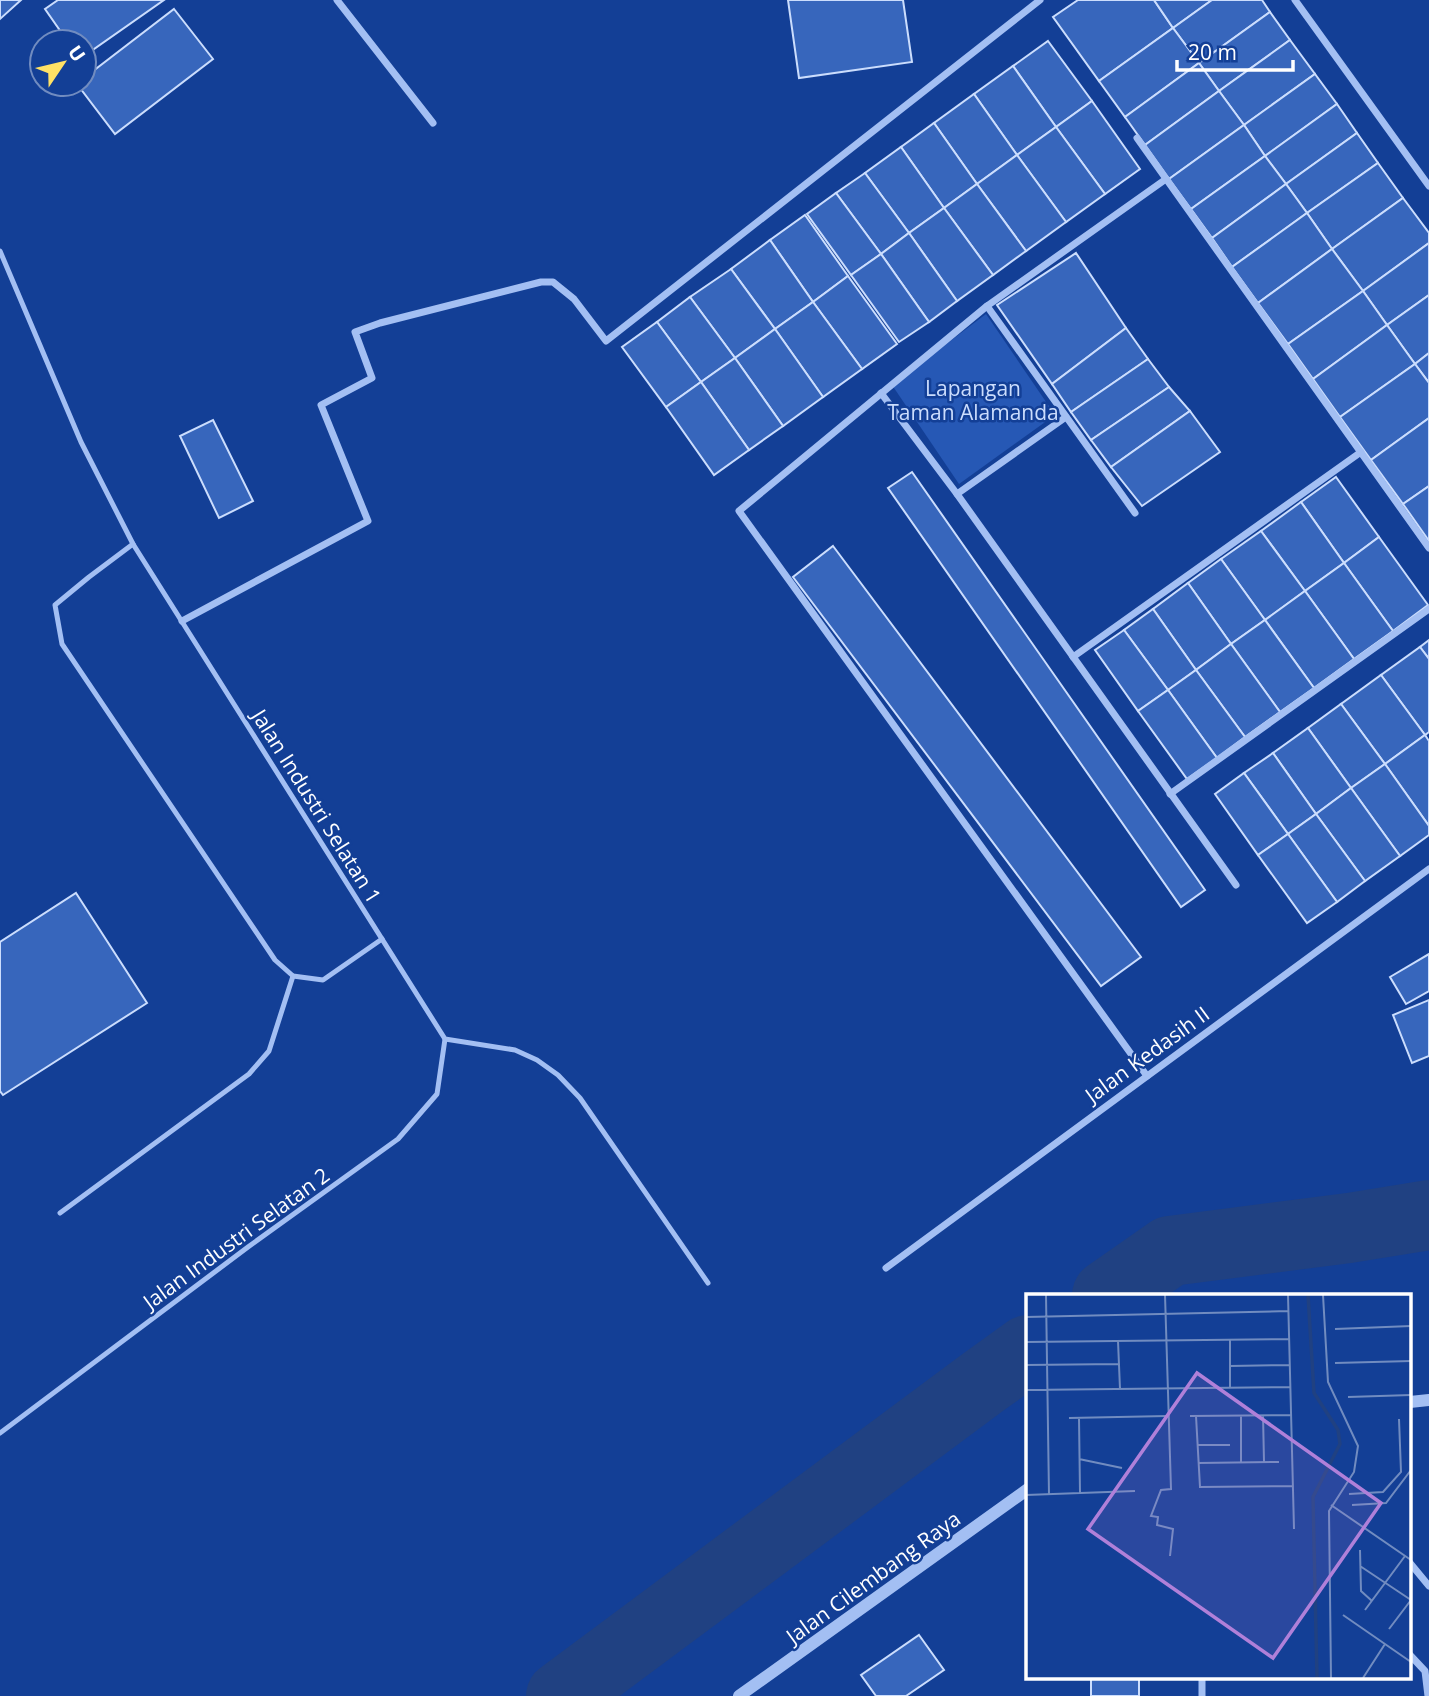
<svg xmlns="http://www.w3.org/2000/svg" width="1429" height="1696" viewBox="0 0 1429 1696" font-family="'Open Sans',sans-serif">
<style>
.green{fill:#2658b5}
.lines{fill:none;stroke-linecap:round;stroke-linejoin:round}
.river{stroke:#204182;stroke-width:70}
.building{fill:#3766bc;stroke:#cbddfd;stroke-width:2}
.service{stroke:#a3bff3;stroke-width:5}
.minor{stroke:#a3bff3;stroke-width:7}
.tertiary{stroke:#a3bff3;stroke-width:12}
.labels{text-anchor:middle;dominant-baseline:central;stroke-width:5;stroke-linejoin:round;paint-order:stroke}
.park-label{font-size:21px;fill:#cbddfd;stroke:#133f96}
.street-label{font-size:21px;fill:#fff;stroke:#133f96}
.inset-river{fill:none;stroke:#204182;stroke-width:3.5}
.inset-road{fill:none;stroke:#718cc0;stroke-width:2}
.view{fill:#b080d9;fill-opacity:0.15;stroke:#b080d9;stroke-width:3.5}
.inset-edge{fill:none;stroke:#fff;stroke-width:3.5}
</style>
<rect width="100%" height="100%" fill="#133f96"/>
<path class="green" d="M 986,314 L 1055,415 L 959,484 L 892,385 Z"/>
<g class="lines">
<g class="river">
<path d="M 1107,1295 L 1170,1251 L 1349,1228 L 1429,1215"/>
<path d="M 561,1696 L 982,1383 L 1028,1350"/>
</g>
</g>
<g class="building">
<path d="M 0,0 L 21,0 L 0,19 Z"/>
<path d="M 58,0 L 164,0 L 84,56 L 84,42 L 68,42 L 45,9 Z"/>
<path d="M 788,0 L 903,0 L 912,62 L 799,78 Z"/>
<path d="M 1078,0 L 1154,0 L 1173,28 L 1099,81 L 1053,17 Z"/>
<path d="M 1154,0 L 1212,0 L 1173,28 Z"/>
<path d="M 1212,0 L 1262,0 L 1270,12 L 1199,63 L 1173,28 Z"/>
<path d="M 174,9 L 213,59 L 115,134 L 77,84 L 84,84 L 84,78 Z"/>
<path d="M 1270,12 L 1290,40 L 1219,91 L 1199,63 Z"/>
<path d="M 1173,28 L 1199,63 L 1125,117 L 1099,81 Z"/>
<path d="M 1290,40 L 1315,74 L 1244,125 L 1219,91 Z"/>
<path d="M 1048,41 L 1092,101 L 1056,127 L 1013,66 Z"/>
<path d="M 1199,63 L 1219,91 L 1145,145 L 1125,117 Z"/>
<path d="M 1013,66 L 1056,127 L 1017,155 L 974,94 Z"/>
<path d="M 1315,74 L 1337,104 L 1265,156 L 1244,125 Z"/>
<path d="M 1219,91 L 1244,125 L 1169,179 L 1145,145 Z"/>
<path d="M 974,94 L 1017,155 L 977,184 L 934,123 Z"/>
<path d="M 1092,101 L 1140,169 L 1105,194 L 1056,127 Z"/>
<path d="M 1337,104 L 1357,133 L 1286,184 L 1265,156 Z"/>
<path d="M 934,123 L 977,184 L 944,208 L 901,147 Z"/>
<path d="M 1244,125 L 1265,156 L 1191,209 L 1169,179 Z"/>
<path d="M 1056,127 L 1105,194 L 1066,222 L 1017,155 Z"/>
<path d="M 1357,133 L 1378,163 L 1307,213 L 1286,184 Z"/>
<path d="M 901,147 L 944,208 L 909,233 L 865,173 Z"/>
<path d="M 1017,155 L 1066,222 L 1026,251 L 977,184 Z"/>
<path d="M 1265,156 L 1286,184 L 1212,238 L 1191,209 Z"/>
<path d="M 1378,163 L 1403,198 L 1332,249 L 1307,213 Z"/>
<path d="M 865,173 L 909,233 L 881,254 L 836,193 Z"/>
<path d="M 977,184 L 1026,251 L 993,275 L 944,208 Z"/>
<path d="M 1286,184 L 1307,213 L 1232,267 L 1212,238 Z"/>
<path d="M 836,193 L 881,254 L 851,275 L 807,214 Z"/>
<path d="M 1403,198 L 1429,233 L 1429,243 L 1363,291 L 1332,249 Z"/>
<path d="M 944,208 L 993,275 L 957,301 L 909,233 Z"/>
<path d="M 1307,213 L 1332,249 L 1258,303 L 1232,267 Z"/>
<path d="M 805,215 L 848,276 L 813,302 L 770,240 Z"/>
<path d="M 909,233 L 957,301 L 929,322 L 881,254 Z"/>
<path d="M 770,240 L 813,302 L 775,329 L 731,269 Z"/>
<path d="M 1429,243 L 1429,295 L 1387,325 L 1363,291 Z"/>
<path d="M 1332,249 L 1363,291 L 1288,344 L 1258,303 Z"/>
<path d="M 1076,253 L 1126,328 L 1052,384 L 997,305 Z"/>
<path d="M 881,254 L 929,322 L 899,342 L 851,275 Z"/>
<path d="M 731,269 L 775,329 L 735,358 L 690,297 Z"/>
<path d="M 848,276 L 897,344 L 862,369 L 813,302 Z"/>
<path d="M 1363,291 L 1387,325 L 1313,379 L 1288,344 Z"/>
<path d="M 1429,295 L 1429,353 L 1415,364 L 1387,325 Z"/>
<path d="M 690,297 L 735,358 L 701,382 L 657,322 Z"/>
<path d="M 813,302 L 862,369 L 823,397 L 775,329 Z"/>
<path d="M 657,322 L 701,382 L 666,407 L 622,347 Z"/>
<path d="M 1387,325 L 1415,364 L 1340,417 L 1313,379 Z"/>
<path d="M 1126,328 L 1148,359 L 1071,412 L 1052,384 Z"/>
<path d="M 775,329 L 823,397 L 783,426 L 735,358 Z"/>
<path d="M 1429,353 L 1429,383 L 1415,364 Z"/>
<path d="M 735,358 L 783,426 L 749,450 L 701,382 Z"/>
<path d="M 1148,359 L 1169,387 L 1091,440 L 1071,412 Z"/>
<path d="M 1415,364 L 1429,383 L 1429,418 L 1371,460 L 1340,417 Z"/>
<path d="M 701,382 L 749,450 L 714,475 L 666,407 Z"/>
<path d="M 1169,387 L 1190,411 L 1111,467 L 1091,440 Z"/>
<path d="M 1190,411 L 1220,452 L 1142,506 L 1111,467 Z"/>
<path d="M 1429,418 L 1429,486 L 1403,504 L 1371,460 Z"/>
<path d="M 213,420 L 253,501 L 219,518 L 180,436 Z"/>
<path d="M 912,472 L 1205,890 L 1181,907 L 888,488 Z"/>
<path d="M 1336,477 L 1379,537 L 1344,563 L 1301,502 Z"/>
<path d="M 1429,486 L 1429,541 L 1403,504 Z"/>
<path d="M 1301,502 L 1344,563 L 1305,591 L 1261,531 Z"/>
<path d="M 1261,531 L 1305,591 L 1265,620 L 1221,559 Z"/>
<path d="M 1379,537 L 1428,605 L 1393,631 L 1344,563 Z"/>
<path d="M 833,546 L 1141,957 L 1101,986 L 793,577 Z"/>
<path d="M 1221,559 L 1265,620 L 1231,644 L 1188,583 Z"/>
<path d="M 1344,563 L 1393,631 L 1354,659 L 1305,591 Z"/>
<path d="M 1188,583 L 1231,644 L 1196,670 L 1153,609 Z"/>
<path d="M 1305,591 L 1354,659 L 1314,688 L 1265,620 Z"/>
<path d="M 1153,609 L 1196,670 L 1168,690 L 1124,630 Z"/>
<path d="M 1265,620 L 1314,688 L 1280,712 L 1231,644 Z"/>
<path d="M 1124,630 L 1168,690 L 1138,711 L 1095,650 Z"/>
<path d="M 1429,640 L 1429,659 L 1420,647 Z"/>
<path d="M 1231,644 L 1280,712 L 1245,737 L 1196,670 Z"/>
<path d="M 1420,647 L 1429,659 L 1429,732 L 1425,735 L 1381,675 Z"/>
<path d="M 1196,670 L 1245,737 L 1217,758 L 1168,690 Z"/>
<path d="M 1381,675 L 1425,735 L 1385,764 L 1341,704 Z"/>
<path d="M 1168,690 L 1217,758 L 1187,779 L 1138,711 Z"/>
<path d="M 1341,704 L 1385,764 L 1351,788 L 1308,728 Z"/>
<path d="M 1308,728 L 1351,788 L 1316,814 L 1273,753 Z"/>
<path d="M 1425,735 L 1429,741 L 1429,826 L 1385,764 Z"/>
<path d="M 1273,753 L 1316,814 L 1288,834 L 1244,773 Z"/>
<path d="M 1385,764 L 1429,826 L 1429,835 L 1400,856 L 1351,788 Z"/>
<path d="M 1244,773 L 1288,834 L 1258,855 L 1215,794 Z"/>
<path d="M 1351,788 L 1400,856 L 1365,881 L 1316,814 Z"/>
<path d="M 1316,814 L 1365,881 L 1337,902 L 1288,834 Z"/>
<path d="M 1288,834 L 1337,902 L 1307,923 L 1258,855 Z"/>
<path d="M 76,893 L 147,1003 L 3,1095 L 0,1091 L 0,942 Z"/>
<path d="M 1429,954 L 1429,991 L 1406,1004 L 1390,977 Z"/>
<path d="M 1429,1000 L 1429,1056 L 1412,1063 L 1393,1015 Z"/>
<path d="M 919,1635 L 944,1670 L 906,1696 L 876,1696 L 861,1675 Z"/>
<rect x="1091" y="1677" width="48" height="19"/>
</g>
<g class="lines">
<g class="service">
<path d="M 0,251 L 81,442 L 133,544 L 445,1039 L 515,1050 L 537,1060 L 558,1075 L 580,1098 L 708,1283"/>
<path d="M 133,544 L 89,577 L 55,605 L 62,644 L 275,960 L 293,976 L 323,980 L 382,939"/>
<path d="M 60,1213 L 249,1074 L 269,1051 L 293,976"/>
<path d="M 0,1433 L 248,1247 L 398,1139 L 437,1094 L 445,1039"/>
</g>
<g class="minor">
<path d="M 337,0 L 433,123"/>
<path d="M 1295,0 L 1429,186"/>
<path d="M 1137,138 L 1429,548"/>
<path d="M 987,306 L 1135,513"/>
<path d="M 881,393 L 957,494 L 1236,885"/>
<path d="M 957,494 L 1066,417"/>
<path d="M 182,621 L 368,521 L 321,405 L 372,378 L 355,332 L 380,323 L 541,282 L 553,282 L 574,299 L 606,341 L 1040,0"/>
<path d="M 1073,657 L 1361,452"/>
<path d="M 1170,794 L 1429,609"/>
<path d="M 1147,1076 L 739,511 L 987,306 L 1166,179"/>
<path d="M 886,1268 L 1429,869"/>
<path d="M 1410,1563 L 1429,1586"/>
<path d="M 1410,1655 L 1425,1671 L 1428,1696"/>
<path d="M 1202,1677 L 1202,1696"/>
</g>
<g class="tertiary">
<path d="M 1410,1402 L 1429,1400"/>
<path d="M 739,1696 L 1028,1489"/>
</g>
</g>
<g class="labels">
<g class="park-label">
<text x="973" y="388">Lapangan<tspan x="973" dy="24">Taman Alamanda</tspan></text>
</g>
<g class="street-label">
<text transform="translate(317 806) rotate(58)">Jalan Industri Selatan 1</text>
<text transform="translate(1147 1054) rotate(-36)">Jalan Kedasih II</text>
<text transform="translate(236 1238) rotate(-36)">Jalan Industri Selatan 2</text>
<text transform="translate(873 1577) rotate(-36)">Jalan Cilembang Raya</text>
</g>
</g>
<g transform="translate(1026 1294)">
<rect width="385" height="385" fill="#133f96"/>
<path class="inset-river" d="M 282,1 L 288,99 L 312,136 L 314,150 L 287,203 L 291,384"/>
<path class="inset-road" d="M 20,1 L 23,201M 139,1 L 145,195 L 135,196 L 125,222 L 132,223 L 131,231 L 147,235 L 144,262M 262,1 L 268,235M 297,1 L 302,88 L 332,152 L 328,178 L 303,217 L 305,384M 0,23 L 263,17M 309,35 L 385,32M 204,45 L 204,93M 92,47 L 94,95M 0,48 L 263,45M 309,69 L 385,67M 0,71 L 93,70M 204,72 L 264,71M 0,96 L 264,93M 322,103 L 385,101M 215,121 L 215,168M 237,121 L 238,168M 164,122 L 265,121M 170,122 L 174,193 L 267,192M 43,124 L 141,122M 53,124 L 54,199M 171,151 L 204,151M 53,165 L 96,174M 172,169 L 253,168M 323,200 L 357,198 L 375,178 L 373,125M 0,201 L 109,197M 305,211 L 385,266M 326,211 L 360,209 L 385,176M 334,256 L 335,297 L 346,307M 334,272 L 385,306M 339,316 L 379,262M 317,321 L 385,368M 363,335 L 385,306M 337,384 L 359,350"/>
<path class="view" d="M 171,79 L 355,209 L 247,364 L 62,235 Z"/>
<rect width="385" height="385" class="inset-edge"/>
</g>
<g transform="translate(63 63) rotate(55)"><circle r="33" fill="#133f96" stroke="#718cc0" stroke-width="2"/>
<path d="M0-5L12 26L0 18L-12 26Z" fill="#ffe165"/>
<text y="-10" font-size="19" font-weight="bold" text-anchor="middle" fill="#ffffff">U</text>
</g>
<path d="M1177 60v10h116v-10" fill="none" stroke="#ffffff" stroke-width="3.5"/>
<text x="1188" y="60" font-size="21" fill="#ffffff" stroke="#133f96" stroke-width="5" paint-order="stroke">20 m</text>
</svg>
